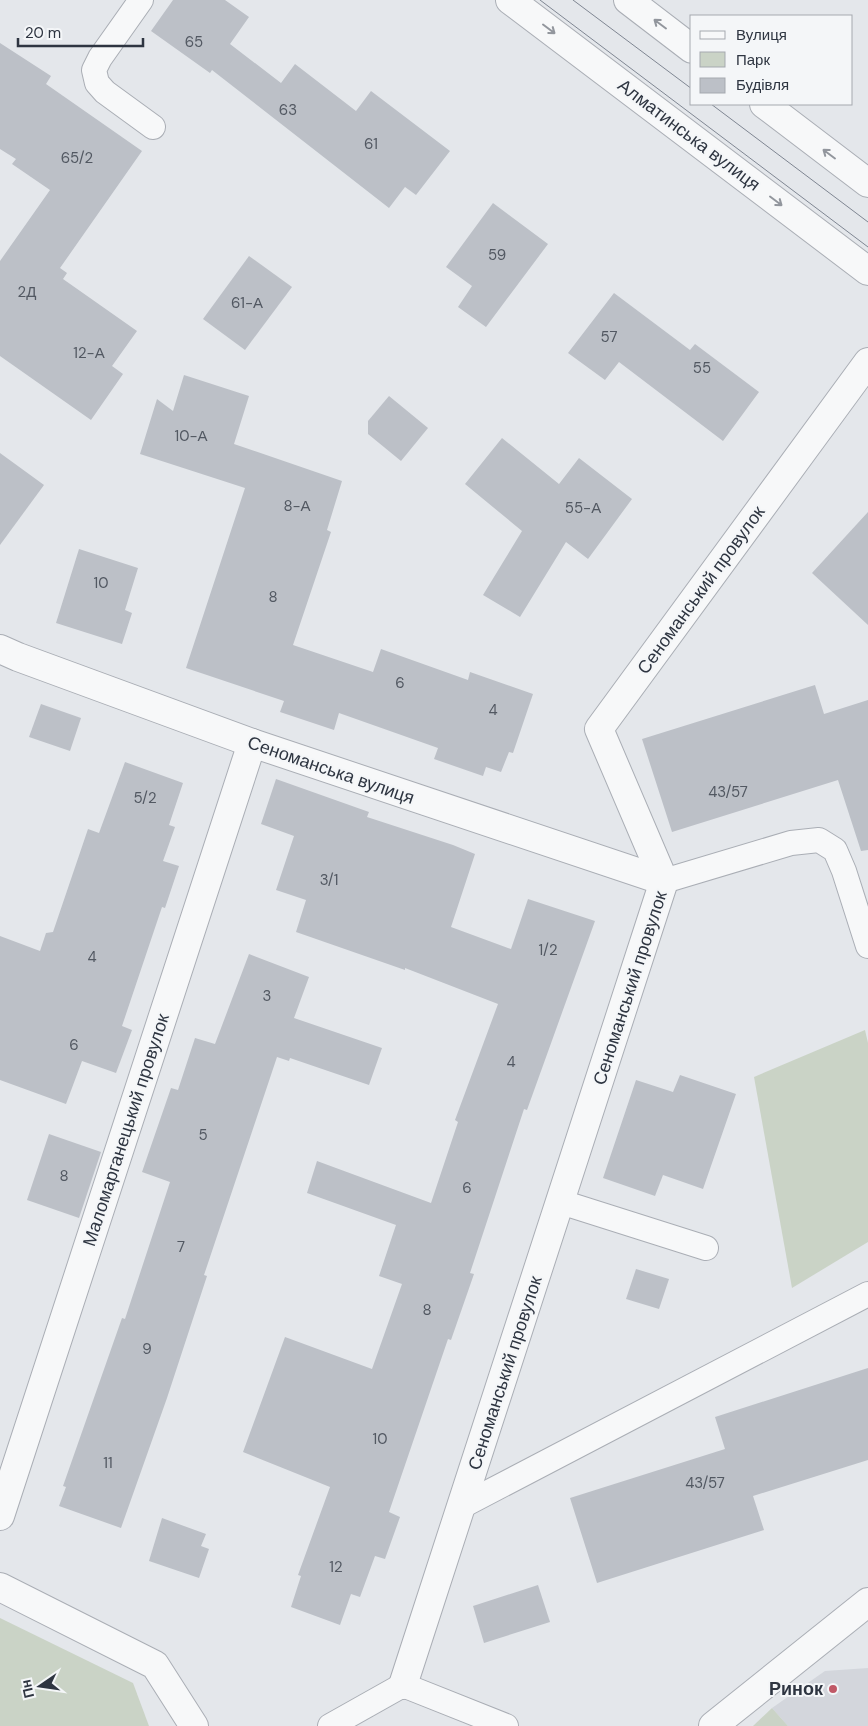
<svg xmlns="http://www.w3.org/2000/svg" width="868" height="1726" viewBox="0 0 868 1726" font-family="'DM Sans',sans-serif">
<style>
.built{fill:#d3d6dc}
.green{fill:#cad3c6}
.building{fill:#bcc0c7}
.lines{fill:none;stroke-linecap:round;stroke-linejoin:round}
.service-casing{stroke:#aaaeb5;stroke-width:26}
.minor-casing{stroke:#aaaeb5;stroke-width:30}
.tertiary-casing{stroke:#aaaeb5;stroke-width:30}
.service{stroke:#f7f8f9;stroke-width:24}
.minor{stroke:#f7f8f9;stroke-width:28}
.tertiary{stroke:#f7f8f9;stroke-width:28}
.tram{stroke:#7f8692;stroke-width:1}
.oneway{stroke:#92969d}
.poi-dot{fill:#c05967;stroke:#f4f6f8;stroke-width:2}
.labels{text-anchor:middle;dominant-baseline:central;stroke-width:4;stroke-linejoin:round;paint-order:stroke}
.number-label{font-size:15px;fill:#525862}
.street-label{font-size:18px;fill:#2e3541;stroke:#f4f6f8}
.poi-label{font-size:18px;font-weight:bold;fill:#2e3541;stroke:#f4f6f8;text-anchor:end}
</style>
<rect width="100%" height="100%" fill="#e4e7eb"/>
<path class="built" d="M 868,1668 L 868,1726 L 788,1726 L 772,1708 L 825,1671 Z"/>
<g class="green">
<path d="M 865,1030 L 868,1043 L 868,1242 L 792,1288 L 754,1077 Z"/>
<path d="M 0,1618 L 133,1683 L 149,1726 L 0,1726 Z"/>
<path d="M 772,1708 L 788,1726 L 753,1726 Z"/>
</g>
<g class="building">
<path d="M 173,0 L 225,0 L 249,17 L 230,44 L 281,83 L 295,64 L 356,111 L 371,91 L 450,151 L 416,195 L 405,187 L 389,208 L 212,70 L 210,73 L 151,31 Z"/>
<path d="M 0,43 L 51,76 L 46,84 L 142,151 L 60,268 L 67,273 L 63,279 L 137,331 L 112,366 L 123,374 L 91,420 L 0,356 L 0,261 L 50,190 L 12,164 L 16,159 L 0,149 Z"/>
<path d="M 493,203 L 548,244 L 486,327 L 458,307 L 472,286 L 446,267 Z"/>
<path d="M 249,256 L 292,287 L 245,350 L 203,319 Z"/>
<path d="M 614,293 L 690,350 L 695,344 L 759,392 L 723,441 L 619,362 L 605,380 L 568,353 Z"/>
<path d="M 184,375 L 249,396 L 234,444 L 342,481 L 327,530 L 331,532 L 293,645 L 373,672 L 381,649 L 468,680 L 470,672 L 533,694 L 513,753 L 509,752 L 501,772 L 486,767 L 483,776 L 434,759 L 438,748 L 339,713 L 334,730 L 280,712 L 284,701 L 186,668 L 245,488 L 140,454 L 157,399 L 173,411 Z"/>
<path d="M 389,396 L 428,428 L 401,461 L 368,434 L 368,421 Z"/>
<path d="M 502,438 L 559,484 L 579,458 L 632,499 L 588,559 L 566,542 L 520,617 L 483,595 L 522,531 L 465,484 Z"/>
<path d="M 0,453 L 44,485 L 0,545 Z"/>
<path d="M 868,512 L 868,625 L 812,573 Z"/>
<path d="M 79,549 L 138,568 L 125,610 L 132,613 L 122,644 L 56,623 Z"/>
<path d="M 815,685 L 824,714 L 868,700 L 868,850 L 861,851 L 838,780 L 672,832 L 642,739 Z"/>
<path d="M 41,704 L 81,718 L 70,751 L 29,737 Z"/>
<path d="M 125,762 L 183,783 L 169,825 L 175,827 L 163,861 L 179,866 L 165,908 L 162,907 L 122,1026 L 132,1030 L 116,1073 L 82,1061 L 66,1104 L 0,1080 L 0,936 L 40,951 L 46,933 L 53,932 L 88,829 L 99,833 Z"/>
<path d="M 276,779 L 369,812 L 367,817 L 453,845 L 475,854 L 451,927 L 511,949 L 528,899 L 595,921 L 527,1110 L 524,1109 L 470,1273 L 474,1274 L 451,1340 L 448,1339 L 389,1512 L 400,1517 L 385,1559 L 375,1556 L 360,1597 L 351,1594 L 340,1625 L 291,1607 L 301,1576 L 298,1575 L 330,1487 L 243,1452 L 285,1337 L 372,1369 L 402,1284 L 379,1276 L 396,1225 L 307,1193 L 317,1161 L 431,1203 L 458,1122 L 455,1120 L 498,1004 L 405,968 L 405,970 L 296,932 L 306,900 L 276,890 L 294,836 L 261,824 Z"/>
<path d="M 249,954 L 309,977 L 294,1018 L 382,1048 L 369,1085 L 290,1058 L 289,1061 L 277,1057 L 204,1275 L 207,1276 L 167,1398 L 121,1528 L 59,1506 L 66,1487 L 63,1486 L 122,1318 L 125,1319 L 170,1182 L 142,1172 L 171,1088 L 178,1090 L 195,1038 L 215,1044 Z"/>
<path d="M 680,1075 L 736,1094 L 703,1189 L 663,1175 L 655,1196 L 603,1178 L 636,1080 L 673,1092 Z"/>
<path d="M 49,1134 L 101,1152 L 79,1218 L 27,1200 Z"/>
<path d="M 636,1269 L 669,1279 L 659,1309 L 626,1299 Z"/>
<path d="M 868,1368 L 868,1460 L 753,1496 L 764,1530 L 597,1583 L 570,1498 L 725,1449 L 715,1417 Z"/>
<path d="M 162,1518 L 206,1534 L 201,1546 L 209,1549 L 199,1578 L 149,1561 Z"/>
<path d="M 538,1585 L 550,1622 L 484,1643 L 473,1606 Z"/>
</g>
<g class="lines">
<g class="service-casing">
<g id="service">
<path d="M 141,0 L 100,58 L 94,70 L 97,83 L 105,92 L 153,127"/>
<path d="M 664,881 L 791,843 L 819,840 L 835,850 L 844,871 L 868,946"/>
<path d="M 561,1202 L 706,1248"/>
<path d="M 462,1506 L 868,1294"/>
<path d="M 330,1726 L 403,1685 L 506,1726"/>
</g>
</g>
<g class="minor-casing">
<g id="minor">
<path d="M 0,649 L 18,657 L 252,743 L 664,881"/>
<path d="M 0,1516 L 252,743"/>
<path d="M 0,1587 L 155,1665 L 194,1726"/>
<path d="M 403,1685 L 664,881 L 599,729 L 868,362"/>
<path d="M 713,1726 L 868,1602"/>
</g>
</g>
<g class="tertiary-casing">
<g id="tertiary">
<path d="M 510,0 L 868,271"/>
<path d="M 628,0 L 692,49"/>
<path d="M 764,104 L 868,183"/>
</g>
</g>
<use href="#service" class="service"/>
<use href="#minor" class="minor"/>
<use href="#tertiary" class="tertiary"/>
<g class="tram">
<path d="M 540,0 L 868,247"/>
<path d="M 573,0 L 692,89"/>
<path d="M 711,104 L 868,222"/>
</g>
</g>
<defs><path id="oneway-shaft" d="M-6 0H5M1.5-3L5.5 0L1.5 3" fill="none" stroke-width="1.6" stroke-linecap="round" stroke-linejoin="round" transform="scale(1.25)"/></defs>
<g class="oneway">
<use href="#oneway-shaft" transform="translate(660 24) rotate(-143)"/>
<use href="#oneway-shaft" transform="translate(549 29) rotate(37)"/>
<use href="#oneway-shaft" transform="translate(829 154) rotate(-143)"/>
<use href="#oneway-shaft" transform="translate(776 201) rotate(37)"/>
</g>
<circle class="poi-dot" cx="833" cy="1689" r="5"/>
<g class="labels">
<g class="number-label">
<text x="194" y="42">65</text>
<text x="288" y="110">63</text>
<text x="371" y="144">61</text>
<text x="77" y="158">65/2</text>
<text x="497" y="255">59</text>
<text x="27" y="292">2Д</text>
<text x="247" y="303">61-А</text>
<text x="609" y="337">57</text>
<text x="89" y="353">12-А</text>
<text x="702" y="368">55</text>
<text x="191" y="436">10-А</text>
<text x="297" y="506">8-А</text>
<text x="583" y="508">55-А</text>
<text x="101" y="583">10</text>
<text x="273" y="597">8</text>
<text x="400" y="683">6</text>
<text x="493" y="710">4</text>
<text x="728" y="792">43/57</text>
<text x="145" y="798">5/2</text>
<text x="329" y="880">3/1</text>
<text x="548" y="950">1/2</text>
<text x="92" y="957">4</text>
<text x="267" y="996">3</text>
<text x="74" y="1045">6</text>
<text x="511" y="1062">4</text>
<text x="203" y="1135">5</text>
<text x="64" y="1176">8</text>
<text x="467" y="1188">6</text>
<text x="181" y="1247">7</text>
<text x="427" y="1310">8</text>
<text x="147" y="1349">9</text>
<text x="380" y="1439">10</text>
<text x="108" y="1463">11</text>
<text x="705" y="1483">43/57</text>
<text x="336" y="1567">12</text>
</g>
<g class="street-label">
<text transform="translate(689 135) rotate(37)">Алматинська вулиця</text>
<text transform="translate(701 590) rotate(-54)">Сеноманський провулок</text>
<text transform="translate(331 770) rotate(19)">Сеноманська вулиця</text>
<text transform="translate(630 988) rotate(-72)">Сеноманський провулок</text>
<text transform="translate(126 1130) rotate(-72)">Маломарганецький провулок</text>
<text transform="translate(505 1373) rotate(-72)">Сеноманський провулок</text>
</g>
<g class="poi-label">
<text x="823" y="1689">Ринок</text>
</g>
</g>
<rect x="690" y="15" width="162" height="90" fill="#f4f6f8" stroke="#a5a9af"/>
<rect x="700" y="31" width="25" height="8" fill="#f7f8f9" stroke="#a5a9af"/>
<text x="736" y="40" font-size="15" fill="#2e3541">Вулиця</text>
<rect x="700" y="52" width="25" height="15" fill="#cad3c6" stroke="#a5a9af"/>
<text x="736" y="65" font-size="15" fill="#2e3541">Парк</text>
<rect x="700" y="78" width="25" height="15" fill="#bcc0c7" stroke="#a5a9af"/>
<text x="736" y="90" font-size="15" fill="#2e3541">Будівля</text>
<g transform="translate(40 1686) rotate(257)" stroke="#f4f6f8" stroke-width="4" paint-order="stroke">
<path d="M0-4L9 19L0 12L-9 19Z" fill="#2e3541"/>
<text y="-8" font-size="14" font-weight="bold" text-anchor="middle" fill="#2e3541">Пн</text>
</g>
<path d="M18 38v8h125v-8" fill="none" stroke="#2e3541" stroke-width="2.5"/>
<text x="25" y="38" font-size="15" fill="#2e3541" stroke="#f4f6f8" stroke-width="4" paint-order="stroke">20 m</text>
</svg>
